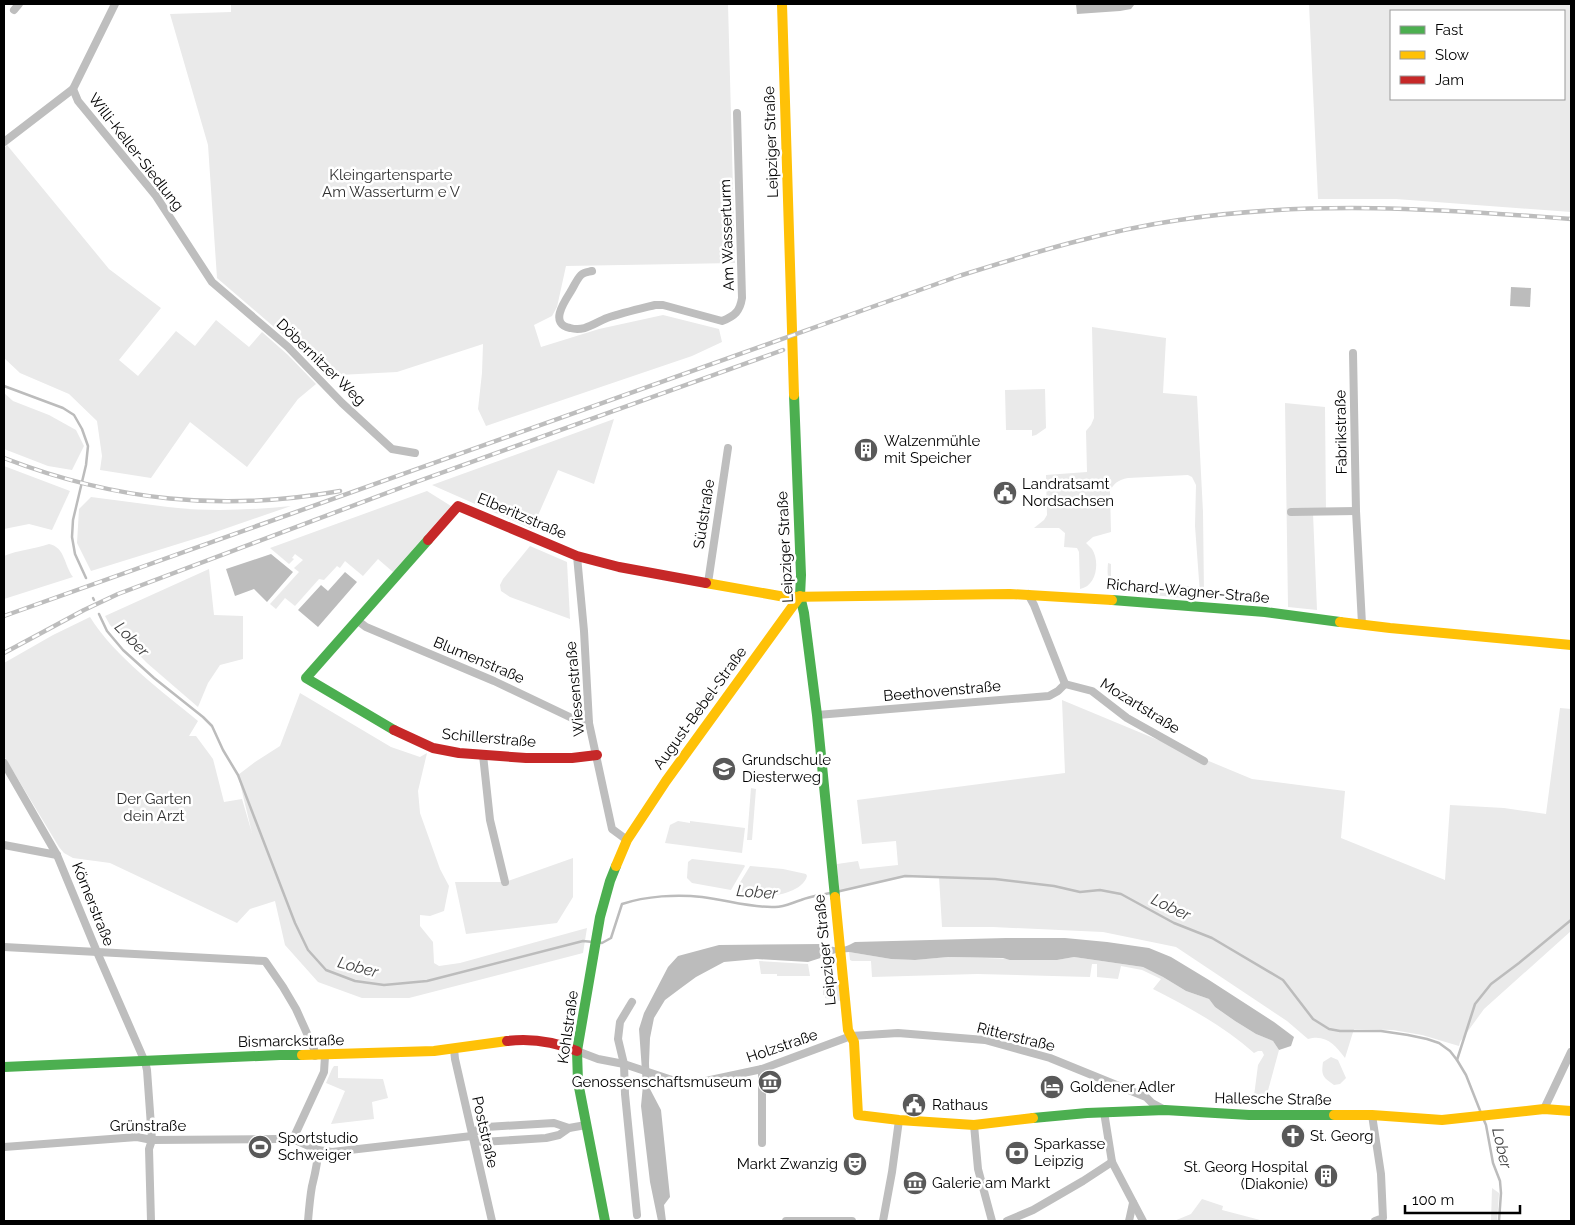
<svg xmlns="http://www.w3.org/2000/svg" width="1575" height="1225" viewBox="0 0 1575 1225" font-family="Raleway,sans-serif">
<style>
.green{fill:#eaeaea;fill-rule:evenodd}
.water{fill:#bcbcbc}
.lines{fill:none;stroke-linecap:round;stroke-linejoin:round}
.stream{stroke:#bcbcbc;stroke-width:2.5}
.street{stroke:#bebebe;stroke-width:8}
.fast{stroke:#4caf50;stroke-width:10}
.slow{stroke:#ffc107;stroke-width:10}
.jam{stroke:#c62828;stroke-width:10}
.rail-casing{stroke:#bdbdbd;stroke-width:4.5}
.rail{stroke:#fff;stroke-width:2.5;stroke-dasharray:8;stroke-linecap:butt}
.labels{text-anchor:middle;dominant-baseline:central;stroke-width:5;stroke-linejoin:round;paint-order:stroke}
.street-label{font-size:15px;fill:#000;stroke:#fff}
.park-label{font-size:15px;fill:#303030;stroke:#fff}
.poi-label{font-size:15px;fill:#000;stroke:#fff;text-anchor:start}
.water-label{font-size:16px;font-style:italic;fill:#414141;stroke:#fff}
</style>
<rect width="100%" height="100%" fill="#fff"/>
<g class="green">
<path d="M 231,4 L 728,4 L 735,263 L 566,266 L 557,307 L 552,316 L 534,325 L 541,347 L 599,329 L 663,315 L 719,329 L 722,342 L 692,356 L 486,426 L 478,409 L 482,373 L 483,344 L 397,372 L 339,375 L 328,379 L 288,339 L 217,278 L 208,145 L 170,14 L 231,12 Z"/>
<path d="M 1309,4 L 1571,4 L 1571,212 L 1396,199 L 1318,199 ZM 1391,11 L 1564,11 L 1564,99 L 1391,99 Z"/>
<path d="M 7,145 L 109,269 L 161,308 L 119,360 L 138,376 L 176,331 L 195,346 L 216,320 L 249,347 L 262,332 L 288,355 L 316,384 L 298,399 L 247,467 L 190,422 L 151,478 L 100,470 L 102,456 L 97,421 L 69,394 L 20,373 L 4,358 L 4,148 Z"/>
<path d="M 1092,327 L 1166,338 L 1163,393 L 1197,396 L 1203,512 L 1204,595 L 1207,596 L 1205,600 L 1200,594 L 1195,526 L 1196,485 L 1192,477 L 1188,475 L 1128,478 C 1118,480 1114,483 1110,491 L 1111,532 L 1093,537 L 1086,543 C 1088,545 1090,547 1092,549 C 1100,561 1097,586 1080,589 L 1079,552 L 1077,548 L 1064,547 L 1065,533 L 1059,528 L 1034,528 L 1044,520 L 1047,515 L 1046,475 L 1087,472 L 1086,431 L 1091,425 L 1094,418 Z"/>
<path d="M 1045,389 L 1046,428 L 1036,435 L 1032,436 L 1032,430 L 1006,430 L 1005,390 Z"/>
<path d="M 4,393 L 13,401 L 49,415 L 76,430 L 84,446 L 72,470 L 48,466 L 4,449 Z"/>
<path d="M 1285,403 L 1325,407 L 1326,512 L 1313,513 L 1317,610 L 1288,607 Z"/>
<path d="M 614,419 L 594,484 L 558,470 L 532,529 L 432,485 Z"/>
<path d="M 4,466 L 70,491 L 52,530 L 29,524 L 4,529 Z"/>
<path d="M 427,491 L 451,506 L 393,572 L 378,559 L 363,576 L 345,561 L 340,568 L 337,566 L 324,580 L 319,579 L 295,606 L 285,598 L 276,609 L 270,604 L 299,572 L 294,568 L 303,560 L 295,554 L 292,558 L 294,559 L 289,564 L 270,548 Z"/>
<path d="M 91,497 C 117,500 142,504 168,507 C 208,512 250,510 291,506 L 207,535 L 91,571 L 77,543 L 79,509 Z"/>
<path d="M 49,544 C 65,547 64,565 73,577 L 4,599 L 4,556 C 18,550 34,549 49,544 Z"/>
<path d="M 530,546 L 567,562 L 570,619 L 510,597 L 501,591 L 500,585 L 503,579 Z"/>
<path d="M 1108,563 L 1111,564 L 1111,582 L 1116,582 L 1116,588 L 1189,586 L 1188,594 L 1184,598 L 1120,592 C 1107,587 1107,575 1108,563 Z"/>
<path d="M 209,569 L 214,615 L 243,616 L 243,659 L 220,665 L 208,683 L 198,707 L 147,663 L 110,625 L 105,616 Z"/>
<path d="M 90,617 C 115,657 162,691 198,721 L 189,736 L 196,736 L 213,759 L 224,802 L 242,799 L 252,833 L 238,775 L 255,762 L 280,746 L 300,693 L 391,747 L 420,757 L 427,753 L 418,791 L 420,813 L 440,869 L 449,886 L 444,911 L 430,916 L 420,915 L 420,926 L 433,942 L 434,963 L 439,966 L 460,963 L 587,928 L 583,953 L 409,998 L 362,998 L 318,982 L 285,945 L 275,901 L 250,909 L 237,923 L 110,863 L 73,858 L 64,853 L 59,847 L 4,756 L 4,663 L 53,635 Z"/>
<path d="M 1062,700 L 1252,779 L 1345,791 L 1341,838 L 1445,880 L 1450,805 L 1504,808 L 1546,814 L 1560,708 L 1571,709 L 1571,931 L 1484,1009 L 1460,1042 L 1459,1046 L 1422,1035 L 1393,1030 L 1354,1029 L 1345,1058 C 1335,1045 1326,1034 1308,1039 L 1287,1021 L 1176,947 L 1103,932 L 993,927 L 942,927 L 939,877 L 905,876 L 839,891 L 837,864 L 858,861 L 860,869 L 898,865 L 896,841 L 862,844 L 857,800 L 1065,773 Z"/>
<path d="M 751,788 L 756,789 L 752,840 L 747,840 Z"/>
<path d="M 678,821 L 690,823 L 690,821 L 745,828 L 742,853 L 665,843 L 670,825 Z"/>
<path d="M 573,858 L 573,897 L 557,923 L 466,934 L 455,882 L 505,882 Z"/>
<path d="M 692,859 L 744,865 L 745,866 L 731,890 L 692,883 L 687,878 L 688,862 Z"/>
<path d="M 750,866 L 783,869 L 806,874 L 807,876 C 803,892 774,897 760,896 C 752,895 744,892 736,891 L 736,889 Z"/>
<path d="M 849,952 L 891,959 L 915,960 L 948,957 L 1057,960 L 1074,957 L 1143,967 L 1163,977 L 1186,991 L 1209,999 L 1215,1007 L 1235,1021 L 1256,1034 L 1273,1041 L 1279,1050 L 1266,1098 L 1254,1096 L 1258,1065 L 1264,1055 L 1262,1051 L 1258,1051 L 1254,1053 C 1225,1027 1187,1006 1153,989 L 1161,979 L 1142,970 L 1121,966 L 1118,979 L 1097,977 L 1097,964 L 1092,964 L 1090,977 L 977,974 L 872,977 L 871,961 L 852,961 L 850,960 Z"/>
<path d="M 759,961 L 808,964 L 810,976 L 777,976 L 777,974 L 761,974 Z"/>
<path d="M 840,985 L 841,1001 L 825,998 L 825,995 L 823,995 L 823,986 Z"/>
<path d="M 1331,1057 L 1338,1060 L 1346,1078 L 1340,1084 L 1334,1085 C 1323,1077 1321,1076 1323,1062 Z"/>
<path d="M 334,1066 L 338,1066 L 338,1078 L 383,1079 L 388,1098 L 372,1102 L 374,1119 L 331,1124 L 345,1091 L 326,1083 L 332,1069 Z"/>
<path d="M 1492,1188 L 1499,1193 L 1497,1221 L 1491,1221 Z"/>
<path d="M 1202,1199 L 1223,1206 L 1222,1210 L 1264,1221 L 1174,1221 L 1191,1214 Z"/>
</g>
<g class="water">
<path d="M 1076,4 L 1133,4 L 1134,5 L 1131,9 L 1120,11 L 1077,14 Z"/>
<path d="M 1511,287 L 1531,288 L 1530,307 L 1510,306 Z"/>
<path d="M 271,554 L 293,572 L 267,602 L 254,589 L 235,596 L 226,569 Z"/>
<path d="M 345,572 L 357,582 L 318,627 L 298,610 L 321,585 L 328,591 Z"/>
<path d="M 1006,938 L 1065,938 L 1107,942 L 1149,948 L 1171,957 L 1209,980 L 1274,1022 L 1294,1037 L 1291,1046 L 1279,1050 L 1273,1041 L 1256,1034 L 1235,1021 L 1215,1007 L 1209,999 L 1186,991 L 1163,977 L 1143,967 L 1074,957 L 1057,960 L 1010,960 L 1003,958 L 948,957 L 915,960 L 891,959 L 849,952 L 836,953 L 808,962 L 757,959 L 724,962 L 696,977 L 681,988 L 665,1000 L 654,1018 L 650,1038 L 649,1063 L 650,1089 L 661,1110 L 670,1197 L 664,1205 L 666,1221 L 658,1221 L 650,1182 L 641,1106 L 643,1085 L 639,1029 L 644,1013 L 668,967 L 678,956 L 719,945 L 823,944 C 837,949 842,949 855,942 Z"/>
</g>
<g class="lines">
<g class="stream">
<path d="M 4,386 L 63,408 L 74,415 L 82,429 L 88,446 L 86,465 L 73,520 L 72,537 L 75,554 L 86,578"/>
<path d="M 93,598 L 94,600"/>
<path d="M 99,614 L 107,631 L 123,650 L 154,678 L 203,717 L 212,726 L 223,750 L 238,775 L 295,923 L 308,950 L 326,970 L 355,981 L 384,985 L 427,981 L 583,941 L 593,942"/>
<path d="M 836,892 L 905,876 L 995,879 L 1054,886 L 1080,892 L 1100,890 L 1121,894 L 1174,923 L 1212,938 L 1283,980 L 1313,1019 L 1329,1029 L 1340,1031 L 1381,1031 L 1408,1035 L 1427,1039 L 1439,1043 L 1450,1051 L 1457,1060 L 1466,1075 L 1481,1113"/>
<path d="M 598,942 L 602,943 L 611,938 L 622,904 C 646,896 677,894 702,897 C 727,900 750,908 775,907 C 785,907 791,903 801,900 C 810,896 821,895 831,893"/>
<path d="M 1457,1060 L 1475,1004 L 1491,984 L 1519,963 L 1571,920"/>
<path d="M 1483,1118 L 1486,1125 L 1493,1163 L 1500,1181 L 1501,1193 L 1499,1221"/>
</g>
<g class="street">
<path d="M 115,4 L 73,89 L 78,101 L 156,196 L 212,282 L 288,347 L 342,403 L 392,449 L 415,453"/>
<path d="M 14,10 L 19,4"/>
<path d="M 4,142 L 73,89"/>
<path d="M 592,271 C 588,272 584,272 581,275 C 577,279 574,286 571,291 C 564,302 549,324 570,328 C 585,332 594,323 607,318 C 622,313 639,309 655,305 L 663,305 L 722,321 C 735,316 740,311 742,298 L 737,113"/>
<path d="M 1353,353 L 1356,511 L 1362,624"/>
<path d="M 1291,512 L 1356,511"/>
<path d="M 577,556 L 584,631 L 589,723 L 612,829 L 627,840"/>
<path d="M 708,583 L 728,448"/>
<path d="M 1028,594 L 1034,605 L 1065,684"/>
<path d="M 358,621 L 366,627 L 494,681 L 576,720 L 589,723"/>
<path d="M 1065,684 L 1092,691 L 1127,718 L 1204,761"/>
<path d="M 817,715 L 1049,696 L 1058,691 L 1065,684"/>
<path d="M 483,755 L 490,820 L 505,882"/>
<path d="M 4,763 L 57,855 L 97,952 L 145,1062 L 147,1070 L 152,1140 L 149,1149 L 151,1221"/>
<path d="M 4,845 L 57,855"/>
<path d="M 4,947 L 265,961 L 283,987 L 296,1009 L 314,1049 L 315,1056"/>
<path d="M 632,1002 L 620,1022 L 618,1039 L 624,1064 L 625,1094 L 637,1215"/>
<path d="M 454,1049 L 455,1059 L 492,1221"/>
<path d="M 577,1051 L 598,1059 L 624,1064 L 687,1085 L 762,1069 L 851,1036 L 898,1033 L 985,1040 L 1050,1058 L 1146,1097 L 1152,1103 L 1165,1110"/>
<path d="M 1544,1109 L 1571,1052"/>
<path d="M 1104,1112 L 1112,1162 L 1143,1221"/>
<path d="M 1372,1115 L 1381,1174 L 1383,1218 L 1375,1221"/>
<path d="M 974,1125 L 978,1169 L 992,1221"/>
<path d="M 472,1136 L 477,1141 L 482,1142 L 546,1138 L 559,1135 L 569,1128 L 586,1125"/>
<path d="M 293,1139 L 324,1072 L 325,1056"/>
<path d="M 762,1143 L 762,1069"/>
<path d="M 4,1147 L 137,1137 L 152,1140 L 279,1139 L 293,1139 L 318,1150 L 332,1152 L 472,1136 L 477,1130 L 486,1127 L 554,1123 L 569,1128"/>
<path d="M 308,1221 C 309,1209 310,1197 312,1186 C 315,1174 318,1163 318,1150"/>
<path d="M 786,1221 L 852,1221"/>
<path d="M 883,1221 L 892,1172 L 899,1120"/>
<path d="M 1007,1221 L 1033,1210 L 1083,1181 L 1112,1162"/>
<path d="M 1129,1221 L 1133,1203"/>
</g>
<g class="fast">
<path d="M 794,395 L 801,575 L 800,596 L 804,613 L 817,715 L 835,897"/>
<path d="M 1112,600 L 1265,612 L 1340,622"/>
<path d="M 394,730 L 306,678 L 428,540"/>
<path d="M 4,1067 L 280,1055 L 302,1055"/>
<path d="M 1033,1118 L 1087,1113 L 1165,1110 L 1249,1115 L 1334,1115"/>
<path d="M 605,1221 L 578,1082 L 577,1051 L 600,917 L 610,881 L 616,866"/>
</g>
<g class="slow">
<path d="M 782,4 L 794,395"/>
<path d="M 706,583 L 785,597 L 1010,594 L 1112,600"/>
<path d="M 1340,622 L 1390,628 L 1571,645"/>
<path d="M 616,866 L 627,840 L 666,781 L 800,596"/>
<path d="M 835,897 L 848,1030 L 854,1042 L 858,1115 L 899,1120 L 974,1125 L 1033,1118"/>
<path d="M 302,1055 L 434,1051 L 507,1041"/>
<path d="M 1334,1115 L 1372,1115 L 1442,1120 L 1544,1109 L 1571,1111"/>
</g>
<g class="jam">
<path d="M 428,540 L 458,506 L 577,556 L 619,567 L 706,583"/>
<path d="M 394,730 L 433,748 L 459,753 L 526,758 L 572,758 L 597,755"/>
<path d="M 507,1041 C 532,1038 553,1041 577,1051"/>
</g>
<g class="rail-casing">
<g id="rail">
<path d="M 4,458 C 115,501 223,512 340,491"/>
<path d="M 4,616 L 959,276 C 1032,253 1104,231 1179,220 C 1311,200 1439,209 1571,219"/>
<path d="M 4,653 L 84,610 L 118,594 L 416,482 L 783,350"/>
</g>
</g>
<use href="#rail" class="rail"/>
</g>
<defs>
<g id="building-disc" transform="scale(1.25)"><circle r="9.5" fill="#595959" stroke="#fff"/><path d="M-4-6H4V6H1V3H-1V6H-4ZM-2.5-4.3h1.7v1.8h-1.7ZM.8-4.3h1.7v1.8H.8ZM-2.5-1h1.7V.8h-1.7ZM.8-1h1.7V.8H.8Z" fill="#fff"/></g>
<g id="civic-disc" transform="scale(1.25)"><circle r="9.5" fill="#595959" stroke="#fff"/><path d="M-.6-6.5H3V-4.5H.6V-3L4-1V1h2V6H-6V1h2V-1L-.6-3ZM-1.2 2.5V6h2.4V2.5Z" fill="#fff"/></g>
<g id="school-disc" transform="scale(1.25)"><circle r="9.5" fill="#595959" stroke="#fff"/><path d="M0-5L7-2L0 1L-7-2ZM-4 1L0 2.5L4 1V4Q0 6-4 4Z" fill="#fff"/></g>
<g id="museum-disc" transform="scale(1.25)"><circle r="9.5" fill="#595959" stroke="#fff"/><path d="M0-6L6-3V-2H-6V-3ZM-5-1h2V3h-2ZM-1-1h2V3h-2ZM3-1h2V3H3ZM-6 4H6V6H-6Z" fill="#fff"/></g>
<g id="hotel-disc" transform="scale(1.25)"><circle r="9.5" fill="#595959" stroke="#fff"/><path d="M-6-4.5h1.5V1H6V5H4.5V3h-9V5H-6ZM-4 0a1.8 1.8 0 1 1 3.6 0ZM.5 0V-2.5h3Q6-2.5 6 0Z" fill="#fff"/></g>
<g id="church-disc" transform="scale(1.25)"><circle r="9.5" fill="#595959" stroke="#fff"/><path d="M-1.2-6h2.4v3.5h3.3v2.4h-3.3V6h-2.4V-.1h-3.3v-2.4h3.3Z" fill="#fff"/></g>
<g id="stadium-disc" transform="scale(1.25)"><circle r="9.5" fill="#595959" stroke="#fff"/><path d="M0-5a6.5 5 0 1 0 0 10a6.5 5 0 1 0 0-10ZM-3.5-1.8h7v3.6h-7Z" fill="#fff"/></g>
<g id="bank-disc" transform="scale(1.25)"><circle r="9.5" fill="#595959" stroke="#fff"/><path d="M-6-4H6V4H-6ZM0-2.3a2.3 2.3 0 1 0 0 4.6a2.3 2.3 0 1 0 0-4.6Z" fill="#fff"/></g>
<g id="theatre-disc" transform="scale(1.25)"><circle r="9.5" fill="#595959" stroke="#fff"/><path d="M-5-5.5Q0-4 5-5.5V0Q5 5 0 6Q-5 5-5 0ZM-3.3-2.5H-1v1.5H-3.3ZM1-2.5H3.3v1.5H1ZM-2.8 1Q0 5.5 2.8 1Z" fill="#fff"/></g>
</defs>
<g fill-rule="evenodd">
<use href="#building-disc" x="866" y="450"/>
<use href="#civic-disc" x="1005" y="493"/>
<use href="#school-disc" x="724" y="769"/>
<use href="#museum-disc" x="770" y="1082"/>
<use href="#hotel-disc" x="1052" y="1087"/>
<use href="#civic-disc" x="914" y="1105"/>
<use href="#church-disc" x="1293" y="1136"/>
<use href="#stadium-disc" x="260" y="1147"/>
<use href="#bank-disc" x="1017" y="1153"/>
<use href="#theatre-disc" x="855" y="1164"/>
<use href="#building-disc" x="1326" y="1176"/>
<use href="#museum-disc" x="915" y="1183"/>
</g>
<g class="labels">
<g class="street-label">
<text transform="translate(771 142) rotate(-92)">Leipziger Straße</text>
<text transform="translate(136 152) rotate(52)">Willi-Keller-Siedlung</text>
<text transform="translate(727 235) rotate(-92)">Am Wasserturm</text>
<text transform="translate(321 362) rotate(44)">Döbernitzer Weg</text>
<text transform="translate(1341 432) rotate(-91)">Fabrikstraße</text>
<text transform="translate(704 514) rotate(-81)">Südstraße</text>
<text transform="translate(522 516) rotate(23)">Elberitzstraße</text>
<text transform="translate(785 547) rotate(-93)">Leipziger Straße</text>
<text transform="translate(1188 591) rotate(5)">Richard-Wagner-Straße</text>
<text transform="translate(479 660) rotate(23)">Blumenstraße</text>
<text transform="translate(575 689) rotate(-95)">Wiesenstraße</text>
<text transform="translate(942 691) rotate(-5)">Beethovenstraße</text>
<text transform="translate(1140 706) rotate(32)">Mozartstraße</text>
<text transform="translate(700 708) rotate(-54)">August-Bebel-Straße</text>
<text transform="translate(489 738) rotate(5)">Schillerstraße</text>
<text transform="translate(93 904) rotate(68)">Körnerstraße</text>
<text transform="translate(825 950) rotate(-96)">Leipziger Straße</text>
<text transform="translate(568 1027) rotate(-82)">Kohlstraße</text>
<text transform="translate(1016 1037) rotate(14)">Ritterstraße</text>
<text transform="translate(291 1041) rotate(-1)">Bismarckstraße</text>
<text transform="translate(782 1046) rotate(-19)">Holzstraße</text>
<text transform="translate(1273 1099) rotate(1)">Hallesche Straße</text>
<text x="148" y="1126">Grünstraße</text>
<text transform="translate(485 1132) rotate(77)">Poststraße</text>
</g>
<g class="park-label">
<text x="391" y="175">Kleingartensparte<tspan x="391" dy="17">Am Wasserturm e V</tspan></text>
<text x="154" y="799">Der Garten<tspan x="154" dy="17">dein Arzt</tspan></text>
</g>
<g class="poi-label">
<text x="884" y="441">Walzenmühle<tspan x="884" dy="17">mit Speicher</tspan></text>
<text x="1022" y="484">Landratsamt<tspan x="1022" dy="17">Nordsachsen</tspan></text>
<text x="742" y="760">Grundschule<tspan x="742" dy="17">Diesterweg</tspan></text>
<text x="752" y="1082" text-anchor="end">Genossenschaftsmuseum</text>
<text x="1070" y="1087">Goldener Adler</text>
<text x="932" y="1105">Rathaus</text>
<text x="1310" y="1136">St. Georg</text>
<text x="278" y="1138">Sportstudio<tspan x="278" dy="17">Schweiger</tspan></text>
<text x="1034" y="1144">Sparkasse<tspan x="1034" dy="17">Leipzig</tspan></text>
<text x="838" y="1164" text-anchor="end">Markt Zwanzig</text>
<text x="1308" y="1167" text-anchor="end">St. Georg Hospital<tspan x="1308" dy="17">(Diakonie)</tspan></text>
<text x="932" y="1183">Galerie am Markt</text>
</g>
<g class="water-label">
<text transform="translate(132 639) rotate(46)">Lober</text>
<text transform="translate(757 892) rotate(4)">Lober</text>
<text transform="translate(1171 907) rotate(26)">Lober</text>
<text transform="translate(358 967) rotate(15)">Lober</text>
<text transform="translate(1502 1148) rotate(77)">Lober</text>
</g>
</g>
<rect width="1575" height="1225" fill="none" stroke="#000000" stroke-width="10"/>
<rect x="1390" y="10" width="175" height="90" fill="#ffffff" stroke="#999999"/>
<rect x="1400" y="26" width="25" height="8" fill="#4caf50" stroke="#999999"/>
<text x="1435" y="35" font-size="15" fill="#000000">Fast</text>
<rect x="1400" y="51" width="25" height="8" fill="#ffc107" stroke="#999999"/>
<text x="1435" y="60" font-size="15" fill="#000000">Slow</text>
<rect x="1400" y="76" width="25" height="8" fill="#c62828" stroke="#999999"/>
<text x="1435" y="85" font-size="15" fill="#000000">Jam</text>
<path d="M1405 1205v8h115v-8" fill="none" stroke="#000000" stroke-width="2.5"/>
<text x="1412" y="1205" font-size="15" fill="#000000" stroke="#ffffff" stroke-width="4" paint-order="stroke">100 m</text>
</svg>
